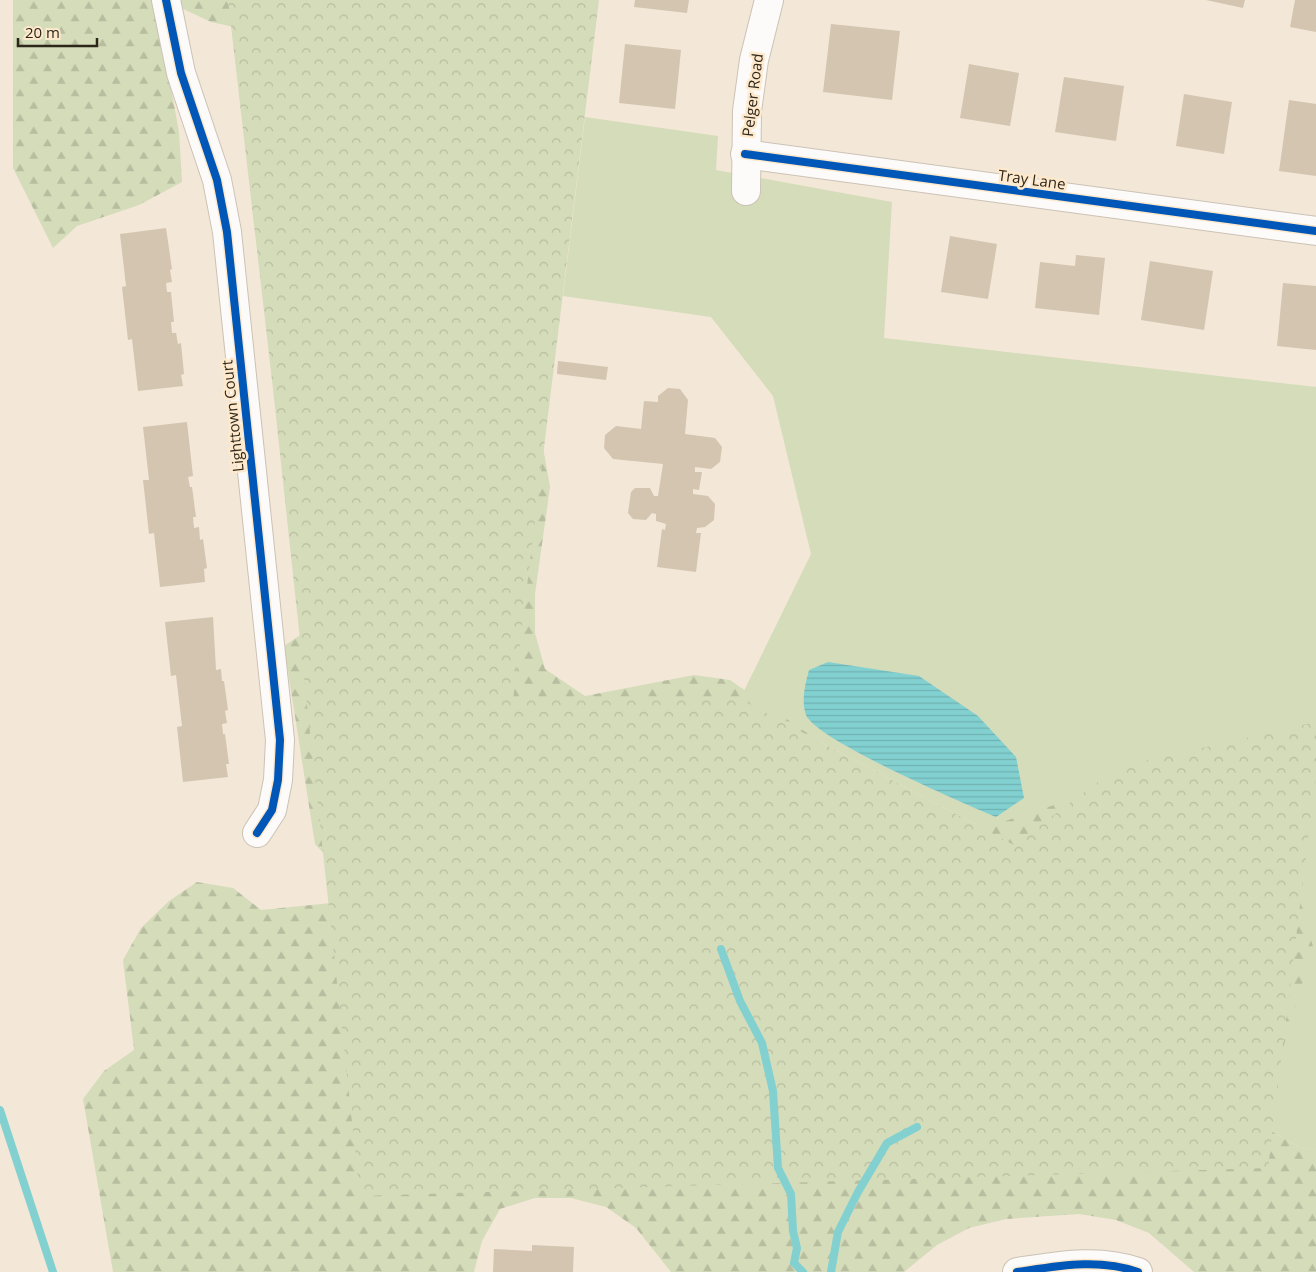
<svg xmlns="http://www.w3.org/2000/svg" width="1316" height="1272" viewBox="0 0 1316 1272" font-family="'Open Sans',sans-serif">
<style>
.grass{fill:#d5dcba}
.forest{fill:url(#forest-firs)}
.park{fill:url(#park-crowns)}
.water{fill:url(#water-rules)}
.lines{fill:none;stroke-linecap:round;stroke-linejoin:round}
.stream{stroke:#82d0d0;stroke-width:8}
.building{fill:#d4c5b0}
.minor-casing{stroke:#cbc2b6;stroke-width:30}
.minor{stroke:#fdfbf9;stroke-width:28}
.cycleway-casing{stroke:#fee9cc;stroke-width:11}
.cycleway{stroke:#0057b8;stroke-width:8}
.labels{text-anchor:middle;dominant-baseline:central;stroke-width:5;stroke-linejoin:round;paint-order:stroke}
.street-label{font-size:15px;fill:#2d261b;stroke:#fee9cc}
</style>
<defs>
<pattern id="forest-firs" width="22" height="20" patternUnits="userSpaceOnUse" patternTransform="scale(1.25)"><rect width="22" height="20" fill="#d5dcba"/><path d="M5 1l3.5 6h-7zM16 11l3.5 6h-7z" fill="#b7bd9f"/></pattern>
<pattern id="park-crowns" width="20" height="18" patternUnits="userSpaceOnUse" patternTransform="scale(1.25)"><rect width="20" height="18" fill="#d5dcba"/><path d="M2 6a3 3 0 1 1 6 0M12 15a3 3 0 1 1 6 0" fill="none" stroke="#b7bd9f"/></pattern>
<pattern id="water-rules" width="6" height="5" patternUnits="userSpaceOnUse" patternTransform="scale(1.25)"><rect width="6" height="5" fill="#82d0d0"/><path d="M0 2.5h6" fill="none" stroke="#71b2b2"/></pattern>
</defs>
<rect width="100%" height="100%" fill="#f3e7d7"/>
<path class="grass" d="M 585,117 L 718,136 L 716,170 L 892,202 L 884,338 L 1316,387 L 1316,1150 L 1301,1148 L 1271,1131 L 1014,845 L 740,699 L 811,554 L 773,396 L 711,317 L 563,296 Z"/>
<g class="forest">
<path d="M 13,0 L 155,0 L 179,132 L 182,182 L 139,205 L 77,226 L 53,248 L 13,168 Z"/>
<path d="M 176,0 L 590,0 L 531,379 L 550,487 L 535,594 L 535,633 L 545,669 L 585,696 L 694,675 L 730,680 L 887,788 L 951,823 L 987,827 L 1121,783 L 1295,876 L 1313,947 L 1270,1092 L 1271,1131 L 1301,1148 L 1316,1150 L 1316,1272 L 1194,1272 L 1149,1233 L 1116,1220 L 1079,1214 L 1006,1219 L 969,1228 L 937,1245 L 904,1272 L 671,1272 L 636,1228 L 606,1207 L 571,1198 L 535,1198 L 500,1209 L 482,1241 L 474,1272 L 113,1272 L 83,1099 L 104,1071 L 134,1050 L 123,960 L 141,928 L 169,901 L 197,882 L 233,888 L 261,910 L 331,903 L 338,869 L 315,844 L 284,646 L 343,606 L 248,30 L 211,22 L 177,6 Z"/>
</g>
<path class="park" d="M 228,0 L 599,0 L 513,700 L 740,699 L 1014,845 L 1118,767 L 1316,722 L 1316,774 L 1268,1168 L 360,1196 L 273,389 Z"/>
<path class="water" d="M 828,662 L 919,676 L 978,716 L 1016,757 L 1024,798 L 996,817 C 965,804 816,740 806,715 C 801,700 805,685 809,670 Z"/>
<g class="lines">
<g class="stream">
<path d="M 721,949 L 740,1001 L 762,1043 L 773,1091 L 778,1168 L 791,1194 L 793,1231 L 797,1248 L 794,1263 L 803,1272"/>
<path d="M 0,1110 L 53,1272"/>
<path d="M 831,1272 L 838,1232 L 858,1192 L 887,1143 L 917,1127"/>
</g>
</g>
<g class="building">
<path d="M 635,0 L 689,0 L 687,13 L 634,7 Z"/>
<path d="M 1206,0 L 1245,0 L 1243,8 Z"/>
<path d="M 1295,0 L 1316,0 L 1316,32 L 1290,27 Z"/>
<path d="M 831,24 L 900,31 L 892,100 L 823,92 Z"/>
<path d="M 625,44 L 681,50 L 675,109 L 619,103 Z"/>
<path d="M 969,64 L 1019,73 L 1010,126 L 960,118 Z"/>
<path d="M 1064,77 L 1124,86 L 1116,141 L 1055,132 Z"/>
<path d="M 1184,94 L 1232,102 L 1224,154 L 1176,146 Z"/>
<path d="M 1289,100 L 1316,104 L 1316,176 L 1279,171 Z"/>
<path d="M 166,228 L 172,269 L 170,270 L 172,282 L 166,283 L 167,292 L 171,292 L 174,322 L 171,322 L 172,333 L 176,333 L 178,344 L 181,343 L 184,374 L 181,375 L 183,386 L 138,391 L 132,339 L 128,340 L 122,287 L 126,286 L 120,234 Z"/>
<path d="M 950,236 L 997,244 L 988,299 L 941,292 Z"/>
<path d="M 1076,255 L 1105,258 L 1099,315 L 1035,308 L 1040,262 L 1075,266 Z"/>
<path d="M 1150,261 L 1213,271 L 1204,330 L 1141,320 Z"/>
<path d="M 1283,283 L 1316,286 L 1316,350 L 1277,346 Z"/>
<path d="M 558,361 L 608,367 L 606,380 L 557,374 Z"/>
<path d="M 668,388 L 680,389 L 688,400 L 685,434 L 715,438 L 722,447 L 720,462 L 711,469 L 695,467 L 695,472 L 702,472 L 699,490 L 693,489 L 693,494 L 708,496 L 715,504 L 714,520 L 705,527 L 697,528 L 696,533 L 701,533 L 696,572 L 657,567 L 662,529 L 665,530 L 666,524 L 656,521 L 656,514 L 652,513 L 646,520 L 633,519 L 628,513 L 631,492 L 635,488 L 650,488 L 654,496 L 658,496 L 663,464 L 613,459 L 604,448 L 605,435 L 616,426 L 641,429 L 644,401 L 658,402 L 658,396 Z"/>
<path d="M 187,422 L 193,476 L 188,477 L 190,487 L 192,487 L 196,517 L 193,517 L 194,528 L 199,527 L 200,540 L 203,539 L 207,568 L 204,569 L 205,582 L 160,587 L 154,533 L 149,534 L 143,480 L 149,480 L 143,427 Z"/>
<path d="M 213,617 L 216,670 L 221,669 L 222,681 L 224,681 L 228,710 L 225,711 L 227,723 L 222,724 L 223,734 L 225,734 L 229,764 L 226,764 L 228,777 L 183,782 L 177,727 L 182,726 L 176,675 L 171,676 L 165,622 Z"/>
<path d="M 532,1245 L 574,1247 L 573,1272 L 493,1272 L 494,1249 L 532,1251 Z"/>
</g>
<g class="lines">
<g class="minor-casing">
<g id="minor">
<path d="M 166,0 L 181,73 L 217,180 L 227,232 L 280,740 L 278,780 L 272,810 L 257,833"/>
<path d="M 745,154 L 1316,231"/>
<path d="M 746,191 L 747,111 L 754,60 L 769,0"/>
<path d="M 1017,1272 C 1058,1266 1098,1258 1138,1272"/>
</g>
</g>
<use href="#minor" class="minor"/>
<g class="cycleway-casing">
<g id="cycleway">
<path d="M 166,0 L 181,73 L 217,180 L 227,232 L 280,740 L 278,780 L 272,810 L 257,833"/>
<path d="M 745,154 L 1316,231"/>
<path d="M 1017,1272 C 1058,1266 1098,1258 1138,1272"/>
</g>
</g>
<use href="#cycleway" class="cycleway"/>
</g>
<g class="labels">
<g class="street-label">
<text transform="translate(752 95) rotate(-83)">Pelger Road</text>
<text transform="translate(1032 179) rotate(8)">Tray Lane</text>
<text transform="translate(232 416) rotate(-96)">Lighttown Court</text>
</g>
</g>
<path d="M18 38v8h79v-8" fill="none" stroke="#2d261b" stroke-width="2.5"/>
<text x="25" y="38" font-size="15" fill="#2d261b" stroke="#fee9cc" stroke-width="4" paint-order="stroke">20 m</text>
</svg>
